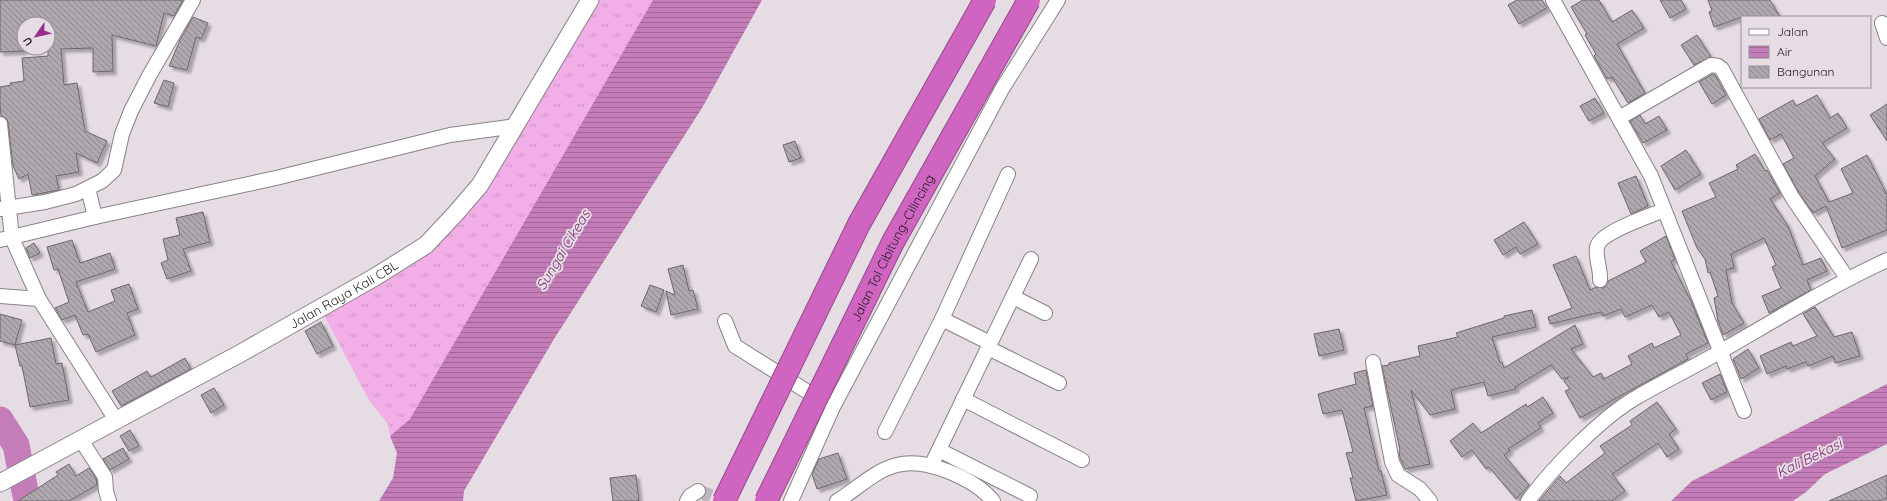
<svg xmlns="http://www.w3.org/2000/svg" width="1887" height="501" viewBox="0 0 1887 501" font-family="Quicksand,sans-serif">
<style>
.grass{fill:url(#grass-tufts)}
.water{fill:url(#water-rules)}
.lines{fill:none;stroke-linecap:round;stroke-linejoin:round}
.river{stroke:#c57db9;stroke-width:27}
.building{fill:url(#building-back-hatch);stroke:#6d666b;filter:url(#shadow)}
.minor-tunnel{stroke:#bdb6bc;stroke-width:14;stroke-dasharray:14 7;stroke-linecap:butt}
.minor-casing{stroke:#898287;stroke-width:16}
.tertiary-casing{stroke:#898287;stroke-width:19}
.minor{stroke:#fff;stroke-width:14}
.tertiary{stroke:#fff;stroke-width:17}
.motorway-bridge-casing{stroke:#924b88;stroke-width:24;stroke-linecap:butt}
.motorway-bridge{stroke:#d064c1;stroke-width:22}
.labels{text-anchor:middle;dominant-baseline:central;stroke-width:4;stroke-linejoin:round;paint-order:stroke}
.street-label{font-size:13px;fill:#1f1c1e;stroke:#e5dde3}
.water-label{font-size:14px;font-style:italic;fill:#7f2a75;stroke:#e5dde3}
</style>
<defs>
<pattern id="grass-tufts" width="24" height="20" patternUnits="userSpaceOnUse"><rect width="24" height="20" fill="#f2aee6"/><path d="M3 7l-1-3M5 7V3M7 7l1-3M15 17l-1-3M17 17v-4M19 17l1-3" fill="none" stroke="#cf95c5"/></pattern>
<pattern id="water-rules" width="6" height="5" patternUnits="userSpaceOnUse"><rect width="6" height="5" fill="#c57db9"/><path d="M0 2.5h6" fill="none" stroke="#9f6696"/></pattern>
<pattern id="building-back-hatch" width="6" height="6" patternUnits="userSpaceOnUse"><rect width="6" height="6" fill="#aea7ad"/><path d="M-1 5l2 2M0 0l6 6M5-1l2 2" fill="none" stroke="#8d878c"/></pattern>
<filter id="shadow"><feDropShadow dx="3.5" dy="3.5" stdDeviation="1" flood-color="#0004"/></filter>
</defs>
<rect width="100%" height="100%" fill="#e5dde3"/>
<path class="grass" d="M 590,0 L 653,0 L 410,419 L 390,436 L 388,424 L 370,402 L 320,308 L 417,251 L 480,185 Z"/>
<g class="water">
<path d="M 653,0 L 762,0 L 702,108 L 554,339 L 464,491 L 463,501 L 379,501 L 393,478 L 397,453 L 390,436 L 410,419 Z"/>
<path d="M 1887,384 L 1887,444 L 1825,474 L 1806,492 L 1793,501 L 1671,501 L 1692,481 Z"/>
</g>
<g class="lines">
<path class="river" d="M 0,420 L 16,445 L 27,501"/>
</g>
<g class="building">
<path d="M 0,0 L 183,0 L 174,16 L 164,13 L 156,46 L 112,35 L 113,71 L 93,72 L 93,48 L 61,49 L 64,85 L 77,83 L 85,131 L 107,141 L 97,163 L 76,153 L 79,172 L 56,176 L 59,190 L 32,195 L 28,174 L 19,179 L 13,166 L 8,123 L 7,119 L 1,116 L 0,105 L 0,87 L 11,85 L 10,83 L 24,81 L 22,58 L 48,56 L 48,24 L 24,24 L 24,51 L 0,52 Z"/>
<path d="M 1517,0 L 1542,0 L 1547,8 L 1519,24 L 1508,5 Z"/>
<path d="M 1583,0 L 1599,0 L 1612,22 L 1632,10 L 1644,28 L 1617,44 L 1645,93 L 1628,103 L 1612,77 L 1607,79 L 1594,56 L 1596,54 L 1585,35 L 1587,34 L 1571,7 Z"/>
<path d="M 1660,0 L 1681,0 L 1686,9 L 1670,18 Z"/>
<path d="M 1708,0 L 1770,0 L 1780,17 L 1742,17 L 1714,27 L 1709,12 L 1712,11 Z"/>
<path d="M 193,17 L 208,23 L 201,39 L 196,37 L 187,70 L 169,66 L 180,40 Z"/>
<path d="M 1697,35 L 1711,57 L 1694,65 L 1681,45 Z"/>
<path d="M 1713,74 L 1715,75 L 1726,95 L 1712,104 L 1699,82 Z"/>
<path d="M 164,80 L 174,83 L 168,107 L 154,103 Z"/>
<path d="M 1817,95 L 1830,118 L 1838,113 L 1847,128 L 1822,143 L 1835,159 L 1815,176 L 1829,202 L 1853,193 L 1841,169 L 1867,155 L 1887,195 L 1887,230 L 1842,248 L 1826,206 L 1813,213 L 1799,193 L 1783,164 L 1794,158 L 1781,134 L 1770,140 L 1759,119 L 1793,100 L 1796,106 Z"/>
<path d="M 1595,98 L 1604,113 L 1589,121 L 1580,106 Z"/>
<path d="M 1887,104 L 1887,141 L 1870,115 Z"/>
<path d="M 1640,115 L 1645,124 L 1659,116 L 1667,130 L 1643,143 L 1630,121 Z"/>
<path d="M 795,141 L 801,158 L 789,162 L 783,145 Z"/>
<path d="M 1686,150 L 1701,174 L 1675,190 L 1661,166 Z"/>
<path d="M 1755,154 L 1765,171 L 1767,170 L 1780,193 L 1770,199 L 1788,226 L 1803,265 L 1821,258 L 1827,271 L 1807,280 L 1811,290 L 1769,313 L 1762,296 L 1781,288 L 1772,267 L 1776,265 L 1764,238 L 1731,254 L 1734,268 L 1726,270 L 1732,303 L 1744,323 L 1723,335 L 1718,321 L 1714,298 L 1718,296 L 1710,272 L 1708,273 L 1705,259 L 1697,248 L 1682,211 L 1716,197 L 1709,183 L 1738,169 L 1736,165 Z"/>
<path d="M 1636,176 L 1648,206 L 1631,214 L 1618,183 Z"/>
<path d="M 203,212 L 210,242 L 183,249 L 191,271 L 167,279 L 161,263 L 168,260 L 163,239 L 180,235 L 176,218 Z"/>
<path d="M 1524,222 L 1538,244 L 1520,254 L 1516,247 L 1503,255 L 1494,240 Z"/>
<path d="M 1666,236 L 1675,259 L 1671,262 L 1691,301 L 1708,343 L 1686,354 L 1688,359 L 1580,418 L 1565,391 L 1570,389 L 1564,381 L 1569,377 L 1562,379 L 1551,365 L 1515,387 L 1516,389 L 1488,396 L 1484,382 L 1451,390 L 1455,409 L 1430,415 L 1411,390 L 1430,464 L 1405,469 L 1400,458 L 1399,451 L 1400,450 L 1382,366 L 1389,365 L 1389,363 L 1420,356 L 1418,346 L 1458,337 L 1456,333 L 1504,318 L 1504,316 L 1532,310 L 1536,327 L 1492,337 L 1500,363 L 1502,362 L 1504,368 L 1575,325 L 1583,344 L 1571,349 L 1593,377 L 1601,373 L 1604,379 L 1632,364 L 1628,356 L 1652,343 L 1654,348 L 1681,335 L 1669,312 L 1659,317 L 1652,305 L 1625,317 L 1621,309 L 1603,316 L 1601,312 L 1550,324 L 1548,317 L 1572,308 L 1553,265 L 1576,256 L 1590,290 L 1596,287 L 1604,288 L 1608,281 L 1646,262 L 1640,251 Z"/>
<path d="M 72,240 L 80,263 L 110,253 L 115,269 L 76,282 L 88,312 L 115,301 L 111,290 L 129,284 L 138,309 L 127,313 L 135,335 L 96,352 L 88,334 L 83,335 L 75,315 L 62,320 L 55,308 L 69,302 L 58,269 L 54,270 L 47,247 Z"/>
<path d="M 34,243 L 40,253 L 30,258 L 26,248 Z"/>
<path d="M 683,265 L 689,291 L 693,290 L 698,309 L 671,315 L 666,291 L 675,295 L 668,269 Z"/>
<path d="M 650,285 L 664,290 L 656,312 L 641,306 Z"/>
<path d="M 1815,307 L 1834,337 L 1852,332 L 1860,356 L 1835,363 L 1833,356 L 1808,366 L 1806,362 L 1787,369 L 1786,366 L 1767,374 L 1760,356 L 1791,342 L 1793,346 L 1817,336 L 1803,314 Z"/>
<path d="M 0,314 L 22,320 L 15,345 L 0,341 Z"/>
<path d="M 321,322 L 333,346 L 317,354 L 305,331 Z"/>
<path d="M 1339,329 L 1344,350 L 1319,356 L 1314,334 Z"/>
<path d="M 51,338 L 56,364 L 62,363 L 69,400 L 30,407 L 22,366 L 20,366 L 15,345 Z"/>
<path d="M 1748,349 L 1759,368 L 1741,379 L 1733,359 Z"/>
<path d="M 185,358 L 191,369 L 121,406 L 112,391 L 147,371 L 151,377 Z"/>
<path d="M 1366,370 L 1373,406 L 1364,408 L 1379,471 L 1381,471 L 1387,495 L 1356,501 L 1350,478 L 1353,478 L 1346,453 L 1353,452 L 1342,410 L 1323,414 L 1318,394 L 1356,384 L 1354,373 Z"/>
<path d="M 1720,374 L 1727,392 L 1711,400 L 1702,383 Z"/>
<path d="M 214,388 L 224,405 L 211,413 L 201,395 Z"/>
<path d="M 1543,397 L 1553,413 L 1538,423 L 1541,428 L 1508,449 L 1510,451 L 1504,455 L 1529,485 L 1516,499 L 1489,467 L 1486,469 L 1472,450 L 1462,457 L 1450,441 L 1473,423 L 1481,433 L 1526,404 L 1527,407 Z"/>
<path d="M 1657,402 L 1676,429 L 1669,434 L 1679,449 L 1667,457 L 1658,443 L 1612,474 L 1625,491 L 1612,501 L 1539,501 L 1560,476 L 1566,483 L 1605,453 L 1600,446 L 1632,425 L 1630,421 Z"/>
<path d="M 130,430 L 139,446 L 129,451 L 120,436 Z"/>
<path d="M 123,448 L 129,459 L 110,470 L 103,459 Z"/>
<path d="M 838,453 L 847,479 L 817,489 L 812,474 L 819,459 Z"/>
<path d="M 69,464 L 76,476 L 89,468 L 96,478 L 97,485 L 69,501 L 18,501 L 58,475 L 56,472 Z"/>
<path d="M 636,475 L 639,501 L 613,501 L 610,478 Z"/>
<path d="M 1887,475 L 1887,498 L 1879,501 L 1829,501 Z"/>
</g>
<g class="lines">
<path class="minor-tunnel" d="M 698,491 L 723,501"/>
<g class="minor-casing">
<g id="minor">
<path d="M 1553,0 L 1651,176 L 1744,411"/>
<path d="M 1882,23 L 1887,38"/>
<path d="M 1619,118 L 1711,65 L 1718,66 L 1722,69 L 1792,197 L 1847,278"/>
<path d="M 0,124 L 12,238 L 39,299 L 116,420"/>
<path d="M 88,188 L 95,217"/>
<path d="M 0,209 L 45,202 L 76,194 L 102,181 L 114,170 L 122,134 L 131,111 L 149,76 L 193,0"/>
<path d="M 0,240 L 95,217 L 276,178 L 450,135 L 516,126"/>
<path d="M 1600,280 C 1601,270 1595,257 1597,247 C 1600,232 1650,216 1664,210"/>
<path d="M 0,296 L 39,299"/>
<path d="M 1013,297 L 1045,313"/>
<path d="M 942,319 L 1008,174"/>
<path d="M 725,321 L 735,346 L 822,401"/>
<path d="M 988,348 L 1059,383"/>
<path d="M 1373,362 L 1392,462 L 1398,475 L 1420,489 L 1430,501"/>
<path d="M 963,399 L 1082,460"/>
<path d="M 885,432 L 942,319 L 990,343"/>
<path d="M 81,440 L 105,477 L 106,491 L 109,501"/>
<path d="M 939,450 L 1030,496"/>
<path d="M 931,466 L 1031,259"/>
<path d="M 687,501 L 690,496 L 698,491"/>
<path d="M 791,501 L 833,407 L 1002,89 L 1058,0"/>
<path d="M 837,501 C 856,490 875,470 897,465 C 926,457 975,479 993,501"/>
<path d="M 1528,501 C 1552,468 1602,417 1637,397 C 1668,379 1700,364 1730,346 C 1782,316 1833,285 1887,260"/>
</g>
</g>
<g class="tertiary-casing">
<g id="tertiary">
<path id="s1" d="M 0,483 L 241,353 L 375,277 L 426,245 L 456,213 L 480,185 L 590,0"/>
</g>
</g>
<use href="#minor" class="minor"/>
<use href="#tertiary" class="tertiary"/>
<g class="motorway-bridge-casing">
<g id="motorway-bridge">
<path d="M 724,501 L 859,224 L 985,0"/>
<path id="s2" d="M 766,501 L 893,242 L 1029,0"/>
</g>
</g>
<use href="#motorway-bridge" class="motorway-bridge"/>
</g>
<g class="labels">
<g class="street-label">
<text stroke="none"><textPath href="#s2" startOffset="283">Jalan Tol Cibitung–Cilincing</textPath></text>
<text stroke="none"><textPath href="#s1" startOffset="392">Jalan Raya Kali CBL</textPath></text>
</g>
<g class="water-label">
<text transform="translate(563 250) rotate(-59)">Sungai Cikeas</text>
<text transform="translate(1809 458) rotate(-26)">Kali Bekasi</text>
</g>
</g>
<rect x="1741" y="16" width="130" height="72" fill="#e5dde3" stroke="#969094"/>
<rect x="1749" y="29" width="20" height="6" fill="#ffffff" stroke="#969094"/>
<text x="1777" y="36" font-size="12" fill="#1f1c1e">Jalan</text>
<rect x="1749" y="46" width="20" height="12" fill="url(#water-rules)" stroke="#969094"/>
<text x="1777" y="56" font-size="12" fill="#1f1c1e">Air</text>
<rect x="1749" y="66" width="20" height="12" fill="url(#building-back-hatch)" stroke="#969094"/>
<text x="1777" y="76" font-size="12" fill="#1f1c1e">Bangunan</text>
<g transform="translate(36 36) rotate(236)"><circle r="19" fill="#e5dde3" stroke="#969094"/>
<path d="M0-3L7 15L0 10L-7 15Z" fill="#992c8d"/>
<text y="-6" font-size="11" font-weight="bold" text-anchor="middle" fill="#1f1c1e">U</text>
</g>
</svg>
